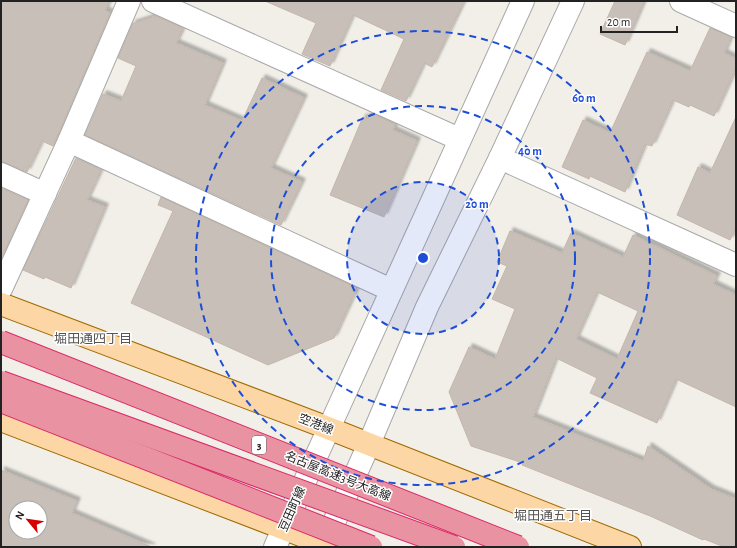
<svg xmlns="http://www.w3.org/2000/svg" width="737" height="548" viewBox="0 0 737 548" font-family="'Alegreya Sans','Noto Sans JP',sans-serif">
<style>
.building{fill:#c7bfb8;stroke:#c4b6ab;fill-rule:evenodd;filter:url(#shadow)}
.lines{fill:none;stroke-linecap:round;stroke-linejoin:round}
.minor-casing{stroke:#a9a9a9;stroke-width:24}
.major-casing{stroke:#a06b00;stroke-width:24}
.minor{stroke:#fff;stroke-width:22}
.major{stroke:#fcd6a4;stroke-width:22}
.highway-bridge-casing{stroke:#dc2a67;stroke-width:24;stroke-linecap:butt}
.highway-bridge{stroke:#e892a2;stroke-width:22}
.ring{fill:none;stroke:#1d4ed8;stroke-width:2;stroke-dasharray:7 5}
.labels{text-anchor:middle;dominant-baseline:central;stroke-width:3;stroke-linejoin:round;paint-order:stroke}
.shield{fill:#fff;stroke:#646464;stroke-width:1}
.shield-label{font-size:11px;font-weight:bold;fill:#222}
.street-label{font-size:12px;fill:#222;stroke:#fff}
.neighbourhood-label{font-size:13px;fill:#555;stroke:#fff}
.centre{fill:#1d4ed8;stroke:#fff;stroke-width:2}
.ring-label{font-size:12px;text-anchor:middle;font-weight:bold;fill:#1d4ed8;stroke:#fff;stroke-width:3;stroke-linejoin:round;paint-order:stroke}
</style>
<defs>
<filter id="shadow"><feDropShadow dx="3.5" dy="-3.5" stdDeviation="1" flood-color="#0004"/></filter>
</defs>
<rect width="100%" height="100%" fill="#f2efe9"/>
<g class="building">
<path d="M 1,1 L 110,1 L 105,10 L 110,13 L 53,146 L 42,141 L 27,172 L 6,163 L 1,162 Z"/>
<path d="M 265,1 L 464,1 L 432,67 L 424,63 L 406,101 L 381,90 L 404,39 L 353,15 L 330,66 L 302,54 L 316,23 Z"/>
<path d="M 615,1 L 644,1 L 625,45 L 600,34 Z"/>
<path d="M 156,16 L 183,28 L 176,43 L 223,63 L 205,105 L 242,121 L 262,78 L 304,98 L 271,168 L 302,182 L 281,225 L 85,135 L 103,94 L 121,101 L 136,66 L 118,58 L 133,23 L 135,23 Z"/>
<path d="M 710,28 L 731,37 L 724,53 L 736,59 L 736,68 L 714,116 L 690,105 L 689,107 L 673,100 L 652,146 L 645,144 L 625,192 L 592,177 L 590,176 L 589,179 L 562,167 L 583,120 L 610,133 L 647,52 L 690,71 Z"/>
<path d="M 370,113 L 395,124 L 393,130 L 417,141 L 384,217 L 330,195 L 363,117 L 367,119 Z"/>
<path d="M 736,117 L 736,228 L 730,240 L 677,215 L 698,167 L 710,173 Z"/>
<path d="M 76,158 L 101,170 L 87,200 L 105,207 L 71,288 L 45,277 L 44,279 L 23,270 Z"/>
<path d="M 1,188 L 28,200 L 1,259 Z"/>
<path d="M 161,197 L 357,288 L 334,338 L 268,365 L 131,303 L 173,211 L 158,205 Z"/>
<path d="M 510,231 L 562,253 L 571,233 L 623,257 L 633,235 L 717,276 L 713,284 L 736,295 L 736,407 L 676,379 L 657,423 L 590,393 L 597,378 L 556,358 L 533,417 L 643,461 L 648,446 L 711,489 L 736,499 L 736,547 L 724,547 L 704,539 L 703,540 L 650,516 L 522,465 L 523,463 L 471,446 L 449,392 L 469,347 L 495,359 L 515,309 L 492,299 L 507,266 L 497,262 ZM 597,292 L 638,311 L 617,359 L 576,339 Z"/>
<path d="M 1,470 L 77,501 L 72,513 L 152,547 L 1,547 ZM 16,508 L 40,508 L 40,532 L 16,532 Z"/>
</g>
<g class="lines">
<g class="minor-casing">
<g id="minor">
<path d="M 153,1 L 459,139"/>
<path d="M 681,1 L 736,26"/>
<path d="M 69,141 L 391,290"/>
<path d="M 500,158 L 736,265"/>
<path d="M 1,174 L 45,194"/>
<path d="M 1,289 L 69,141 L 129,1"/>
<path d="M 275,547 L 523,1"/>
<path d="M 323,547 L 369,444 L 427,307 L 500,158 L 573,1"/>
</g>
</g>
<g class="major-casing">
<g id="major">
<path d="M 1,304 L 328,428 L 630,547"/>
<path d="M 1,420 L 332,547"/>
</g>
</g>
<use href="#minor" class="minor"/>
<use href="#major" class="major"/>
<g class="highway-bridge-casing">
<g id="highway-bridge">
<path d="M 1,342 L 518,547"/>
<path d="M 1,382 L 454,547"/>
<path d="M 1,401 L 371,547"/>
</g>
</g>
<use href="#highway-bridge" class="highway-bridge"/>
</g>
<circle cx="423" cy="258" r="76" fill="#1d4ed8" fill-opacity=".12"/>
<g class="ring">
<circle cx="423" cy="258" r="76"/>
<circle cx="423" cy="258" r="152"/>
<circle cx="423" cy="258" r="227"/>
</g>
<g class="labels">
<rect class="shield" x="252" y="436" width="14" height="18" rx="3"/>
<g class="shield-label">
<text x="259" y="445">3</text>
</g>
<g class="street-label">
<text transform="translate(316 424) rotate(21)">空港線</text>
<text transform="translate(338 476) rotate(22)">名古屋高速3号大高線</text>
<text transform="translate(292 509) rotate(-66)">豆田町線</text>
</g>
<g class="neighbourhood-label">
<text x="93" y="339">堀田通四丁目</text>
<text x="553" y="516">堀田通五丁目</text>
</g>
</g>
<circle cx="423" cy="258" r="6" class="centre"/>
<g class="ring-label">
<text x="584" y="102">60 m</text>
<text x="530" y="155">40 m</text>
<text x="477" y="208">20 m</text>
</g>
<rect width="737" height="548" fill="none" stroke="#222222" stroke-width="4"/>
<g transform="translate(28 520) rotate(299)"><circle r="19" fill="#ffffff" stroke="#a7a7a7"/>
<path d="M0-3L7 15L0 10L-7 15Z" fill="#d40000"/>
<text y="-6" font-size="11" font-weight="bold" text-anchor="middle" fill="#222222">N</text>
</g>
<path d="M601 26v6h76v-6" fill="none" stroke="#222222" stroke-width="2"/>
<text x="607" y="26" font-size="12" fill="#222222" stroke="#ffffff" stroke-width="3" paint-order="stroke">20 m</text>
</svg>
